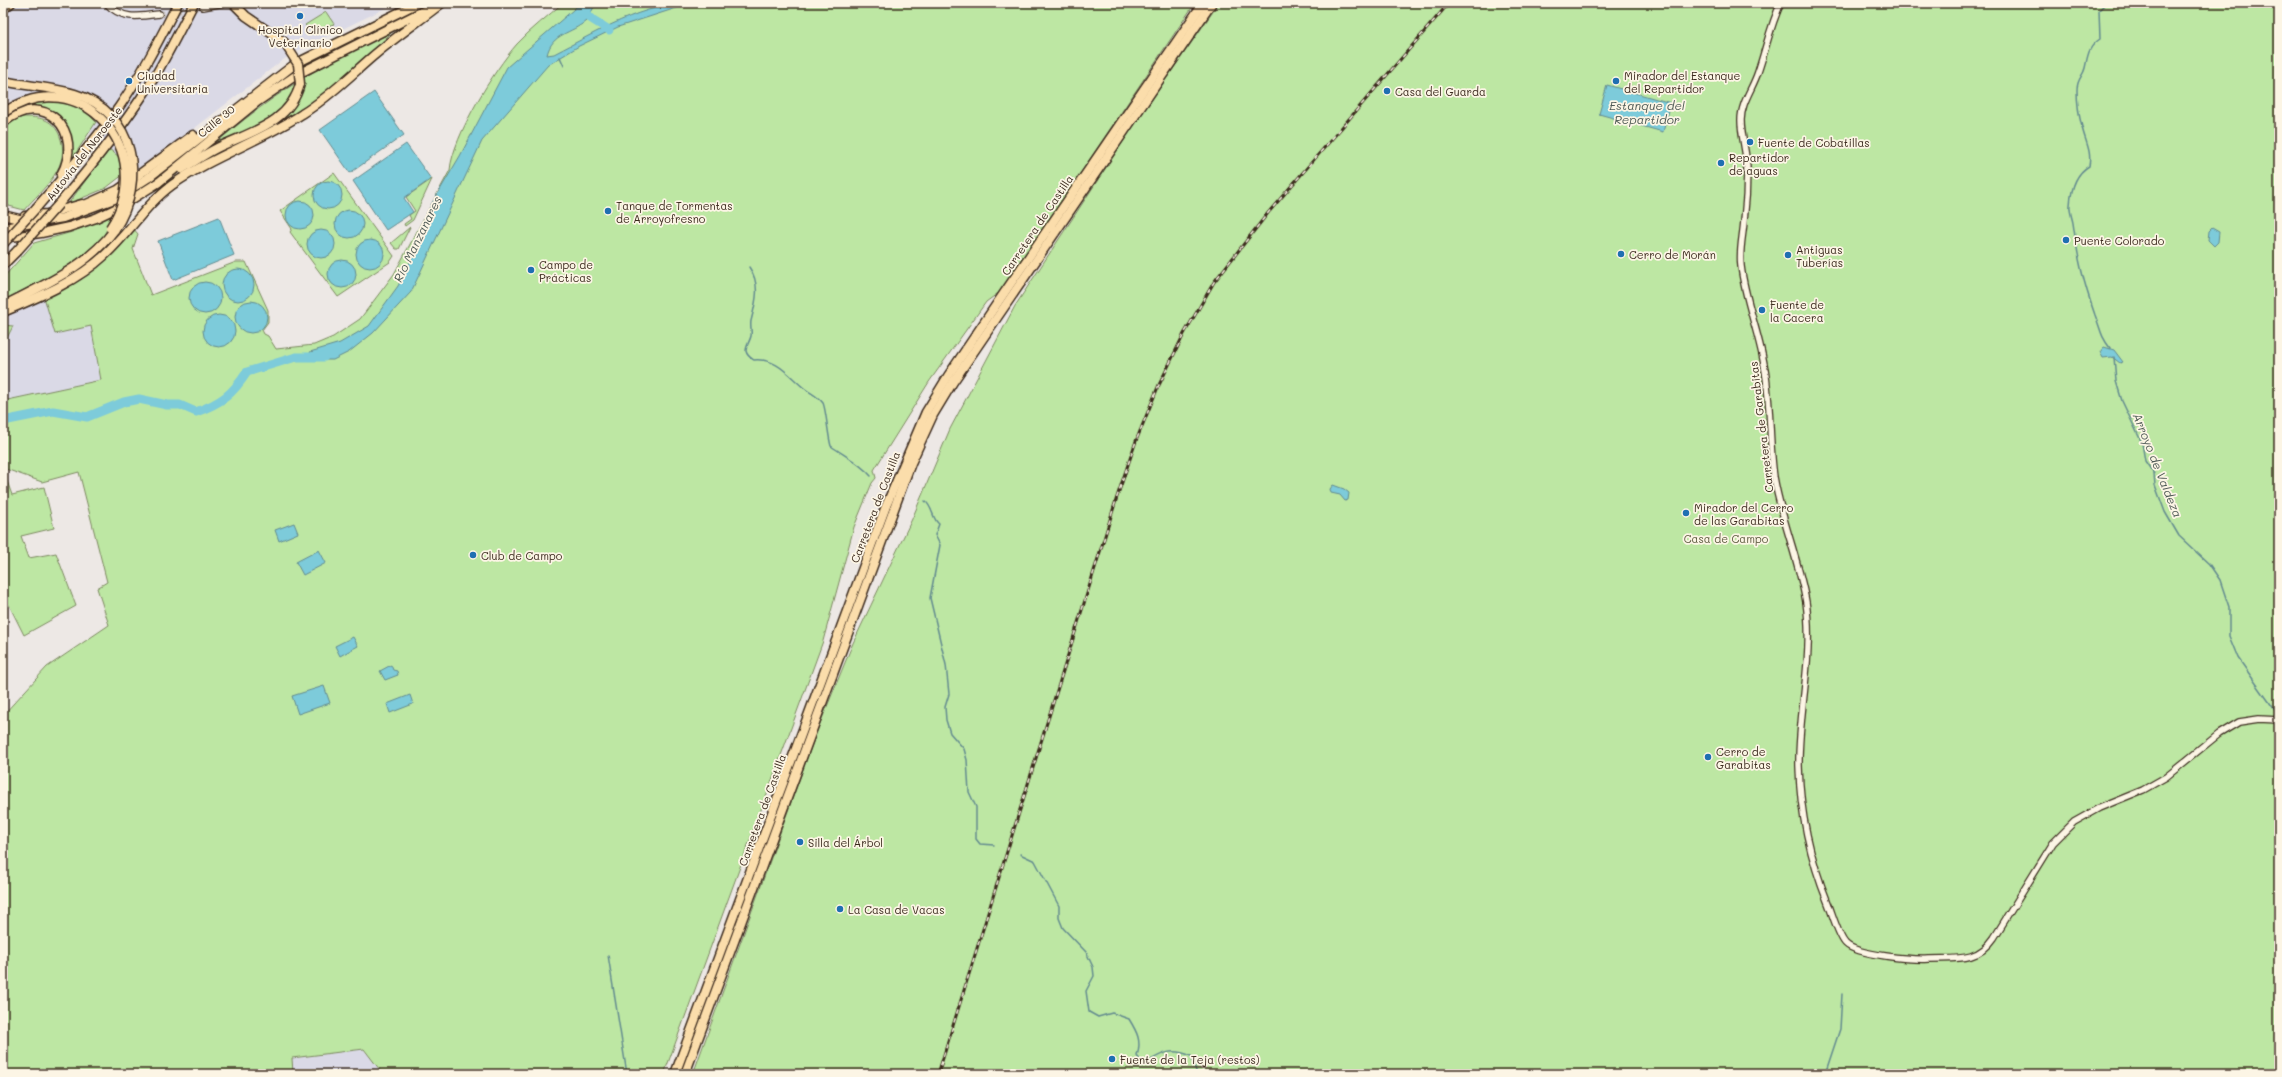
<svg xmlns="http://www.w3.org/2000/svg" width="2282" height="1077" viewBox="0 0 2282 1077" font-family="Mali,sans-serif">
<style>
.built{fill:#dad9e6}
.green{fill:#bde7a3;stroke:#7c8860}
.water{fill:#7dcbda;stroke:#638b8f}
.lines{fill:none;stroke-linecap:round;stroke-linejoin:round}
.stream{stroke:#638b8f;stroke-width:1.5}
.river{stroke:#7dcbda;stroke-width:9}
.minor-tunnel{stroke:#c9c2bd;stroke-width:5.5;stroke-dasharray:5.5 3;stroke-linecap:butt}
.minor-casing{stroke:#3b2a1e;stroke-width:8}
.highway-casing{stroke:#3b2a1e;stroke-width:11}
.minor{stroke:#fcf5e5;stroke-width:5.5}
.highway{stroke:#fbddab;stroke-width:8}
.rail-casing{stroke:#3b2a1e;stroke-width:3}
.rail{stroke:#fcf5e5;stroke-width:1.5;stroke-dasharray:4.5;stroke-linecap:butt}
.highway-bridge-casing{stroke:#3b2a1e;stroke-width:11;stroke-linecap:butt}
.highway-bridge{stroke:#fbddab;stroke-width:8}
.poi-dot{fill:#1f6fb2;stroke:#fcf5e5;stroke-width:1.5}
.labels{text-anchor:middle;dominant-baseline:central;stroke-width:3.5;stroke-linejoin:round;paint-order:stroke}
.poi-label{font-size:11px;fill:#3b2a1e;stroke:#fcf5e5;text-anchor:start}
.street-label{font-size:11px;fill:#3b2a1e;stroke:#fcf5e5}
.park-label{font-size:11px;fill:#5c593f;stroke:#fcf5e5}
.water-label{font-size:12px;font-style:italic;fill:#4f5a56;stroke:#fcf5e5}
</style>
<rect width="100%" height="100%" fill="#ede8e5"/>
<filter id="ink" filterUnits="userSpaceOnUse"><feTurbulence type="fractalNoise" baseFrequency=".025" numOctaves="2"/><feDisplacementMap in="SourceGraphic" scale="8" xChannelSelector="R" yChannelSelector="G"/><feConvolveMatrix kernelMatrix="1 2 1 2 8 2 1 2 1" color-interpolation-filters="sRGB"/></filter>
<g filter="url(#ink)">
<g class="built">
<path d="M 3,3 L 396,3 L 297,51 L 280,62 L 142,169 L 118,157 L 63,110 L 37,103 L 3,100 Z"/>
<path d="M 44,297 L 91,326 L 101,380 L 3,401 L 3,346 L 13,326 L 3,325 L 3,316 Z"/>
<path d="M 364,1049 L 383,1074 L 293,1074 L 292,1058 Z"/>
</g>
<g class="green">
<path d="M 563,3 L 1195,3 L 1001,291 L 986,302 L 929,382 L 874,470 L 876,478 L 872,483 L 854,527 L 823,641 L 664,1074 L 383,1074 L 364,1049 L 292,1058 L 293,1074 L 3,1074 L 3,715 L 47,667 L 109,625 L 97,588 L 107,582 L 79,472 L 42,482 L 3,468 L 3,401 L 101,380 L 91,326 L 55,334 L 44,297 L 82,279 L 133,228 L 138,234 L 133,249 L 151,295 L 236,262 L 246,262 L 268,310 L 268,322 L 262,330 L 264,334 L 268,336 L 276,349 L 314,345 L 333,337 L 360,319 L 394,274 L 450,170 C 453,136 494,70 517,44 C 531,29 548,16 563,3 Z"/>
<path d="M 1219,3 L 2279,3 L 2279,1074 L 693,1074 L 815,736 L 853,643 L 912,519 L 950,429 L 1015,306 L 1132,128 Z"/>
<path d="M 326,12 L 334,24 L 321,28 L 307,27 L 305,25 Z"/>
<path d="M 391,33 C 366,57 343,84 313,103 C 283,122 251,131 217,142 C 253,111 291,84 332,61 C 351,50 372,42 391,33 Z"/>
<path d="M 62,101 L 83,109 L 96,122 L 70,162 L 62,121 L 43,111 L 18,111 L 37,103 Z"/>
<path d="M 23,117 C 39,117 51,118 59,134 C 73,166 43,188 24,210 L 9,206 L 3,202 L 3,128 L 10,122 Z"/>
<path d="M 109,149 L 123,160 L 124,174 L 106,188 L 68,204 Z"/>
<path d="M 334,173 L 394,256 L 390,262 L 338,297 L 290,232 L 292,229 L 280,211 Z"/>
<path d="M 432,179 L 413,220 L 405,226 L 404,224 L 411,219 L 409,215 L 415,211 L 406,197 Z"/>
<path d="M 114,215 L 103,237 L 72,266 L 3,300 L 3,278 L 34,243 L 72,232 Z"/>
<path d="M 410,227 L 399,249 L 396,249 L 391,243 Z"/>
<path d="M 3,325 L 13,326 L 3,346 Z"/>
<path d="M 7,481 L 12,495 L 44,487 L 54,528 L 21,536 L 29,558 L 56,553 L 76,606 L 24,635 L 3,593 L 3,482 Z"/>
</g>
<g class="water">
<path d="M 581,3 L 599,3 C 591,7 592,15 586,21 C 571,34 552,33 547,55 L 554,54 C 597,32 643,3 692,3 L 618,27 L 579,46 L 548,65 L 482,141 L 411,292 L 373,333 L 349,352 L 333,360 L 314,360 L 310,352 L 340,343 L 369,326 L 398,286 L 420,242 L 431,205 L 460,156 L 507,67 Z"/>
<path d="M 1607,85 L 1671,103 L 1663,132 L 1599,114 Z"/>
<path d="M 374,92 L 404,135 L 350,173 L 320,130 Z"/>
<path d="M 406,144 L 431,179 L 404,198 L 413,212 L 386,230 L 353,181 Z"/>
<circle cx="328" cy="195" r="14"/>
<circle cx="300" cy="215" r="14"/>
<circle cx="349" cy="224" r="14"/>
<path d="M 219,217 L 234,255 L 173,280 L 158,241 Z"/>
<path d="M 2212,228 L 2219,232 L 2218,242 L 2214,246 L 2208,240 L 2209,231 Z"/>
<circle cx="321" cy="244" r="14"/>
<circle cx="370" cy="254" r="14"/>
<circle cx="342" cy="274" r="14"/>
<circle cx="238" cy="285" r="16"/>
<circle cx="205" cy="298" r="16"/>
<circle cx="251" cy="317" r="16"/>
<circle cx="219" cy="331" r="16"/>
<path d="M 2104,347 L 2114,350 L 2123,362 L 2120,363 L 2112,357 L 2103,358 L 2100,352 Z"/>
<path d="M 1333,485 L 1344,489 L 1349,493 L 1348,500 L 1345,501 L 1340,495 L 1331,493 L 1330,489 Z"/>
<path d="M 294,523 L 298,533 L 279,541 L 275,530 Z"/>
<path d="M 319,550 L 326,563 L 303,575 L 296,562 Z"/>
<path d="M 353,637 L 358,646 L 340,656 L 335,646 Z"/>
<path d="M 391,665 L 393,670 L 397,671 L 398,675 L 385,680 L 380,671 Z"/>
<path d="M 324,686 L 330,703 L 298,714 L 292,696 Z"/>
<path d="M 410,695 L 413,704 L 390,713 L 387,704 Z"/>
</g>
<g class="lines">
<g class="stream">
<path d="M 2106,3 L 2099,10 L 2100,39 C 2088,47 2088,55 2085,68 C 2083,77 2077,78 2077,90 C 2077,102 2079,116 2082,127 C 2085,141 2092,151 2089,166 C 2075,174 2071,190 2070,205 C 2069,211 2072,217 2073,223 C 2078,259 2083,281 2095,315 C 2101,330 2100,335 2110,348"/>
<path d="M 560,57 L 564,66"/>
<path d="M 749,267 C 761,284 756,302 751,321 C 750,326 752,331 751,336 C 750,341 746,346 746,351 C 747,356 751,358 754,360 C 777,358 788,375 804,388 C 810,393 818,396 823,403 C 826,409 828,436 831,446 C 845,456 859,462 871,476"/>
<path d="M 2114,357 L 2116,381 L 2122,401 L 2142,443 L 2145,461 L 2154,474 L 2155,485 L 2165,512 L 2179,536 L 2209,564 L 2220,580 L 2229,607 L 2229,636 L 2238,658 L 2277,713"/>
<path d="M 925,501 C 933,507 932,519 939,524 L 935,535 L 940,545 L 930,598 L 946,665 L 949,694 L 945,707 L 946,720 L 950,733 L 964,749 L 967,760 L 969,792 L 976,807 L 976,839 L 980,844 L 994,845"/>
<path d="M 1020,854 L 1035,861 L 1059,906 L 1059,918 L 1063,928 L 1086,952 L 1093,967 L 1094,976 L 1086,991 L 1089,1012 L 1098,1017 L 1112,1013 L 1129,1019 C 1137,1032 1142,1041 1137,1056 L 1141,1061 L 1146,1063 C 1163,1052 1172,1048 1191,1056 L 1197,1074"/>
<path d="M 608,955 L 627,1074"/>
<path d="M 1825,1074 L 1840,1029 L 1842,994"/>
</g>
<g class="river">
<path d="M 579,11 L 609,30"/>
<path d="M 3,421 L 53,411 L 87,417 L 124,402 L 139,399 L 167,405 L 180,405 L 196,412 C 221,403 233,394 247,372 L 296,357 L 324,357"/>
</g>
<path class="minor-tunnel" d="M 159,14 L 203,7"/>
<g class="minor-casing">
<g id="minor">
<path d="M 106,3 C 122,20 138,17 159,14"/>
<path d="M 1781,3 C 1770,26 1766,49 1758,72 C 1753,88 1741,103 1741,120 C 1741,137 1747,153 1747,170 C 1747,187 1746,204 1744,221 C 1743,236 1739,250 1741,266 C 1745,301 1760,335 1765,370 C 1771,405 1769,441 1774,477 C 1781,519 1799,560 1806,602 C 1814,656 1798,712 1799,766 C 1800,812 1811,861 1828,903 C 1832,913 1839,938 1846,944 C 1857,955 1913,960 1929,959 C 1956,958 1977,963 1994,938 L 2053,843 L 2074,822 L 2099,808 L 2143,790 L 2166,777 L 2219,734 L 2239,722 L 2259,719 L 2279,720"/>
<path d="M 203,7 L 224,3"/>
</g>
</g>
<g class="highway-casing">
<g id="highway">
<path d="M 233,3 L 246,16 L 284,42"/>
<path d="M 3,9 L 11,3"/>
<path d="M 3,123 C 43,88 86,131 61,175"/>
<path d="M 182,169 C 194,162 205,154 217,148 C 250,132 290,123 300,84"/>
<path d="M 59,204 C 93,164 126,123 154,78 C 168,54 181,28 194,3"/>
<path d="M 37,207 C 66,174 94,142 119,107 C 142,74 160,38 178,3"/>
<path d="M 78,208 L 118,190 L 193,135"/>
<path d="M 3,215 L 19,219 L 30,219"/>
<path d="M 25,216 L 47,214 L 82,204"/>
<path d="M 3,228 L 63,218 L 117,198 L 148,178 L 295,64 L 418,3"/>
<path d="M 3,238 L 41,233 L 69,227 L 96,218 L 121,206 L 159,182 L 257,102 L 298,74 L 429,8"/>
<path d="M 3,265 L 17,251"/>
<path d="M 3,306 C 45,284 86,268 115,229"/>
<path d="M 3,312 C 39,297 76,282 105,255 C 129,233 146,204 172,185 C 213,156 261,141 302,114 C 328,98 350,76 372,57 C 394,38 419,21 442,3"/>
<path d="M 675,1074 L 886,506 L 926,412 L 948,376 L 998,302 L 1203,3"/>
<path d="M 685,1074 L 911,463 L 933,415 L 953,382 L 1212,3"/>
</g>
</g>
<use href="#minor" class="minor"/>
<use href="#highway" class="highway"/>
<g class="rail-casing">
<path id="rail" d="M 938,1074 L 1117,497 L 1136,441 L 1158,387 L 1184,334 L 1214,282 L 1268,213 L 1449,3"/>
</g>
<use href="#rail" class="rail"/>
<g class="highway-bridge-casing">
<g id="highway-bridge">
<path d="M 284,42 L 298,64 L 300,84"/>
<path d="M 3,81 C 27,86 52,87 75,94 C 135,112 147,181 115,229"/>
<path d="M 3,113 C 79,60 161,151 110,228"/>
<path d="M 3,244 L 37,207"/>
<path d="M 17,251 L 59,204"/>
</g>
</g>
<use href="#highway-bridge" class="highway-bridge"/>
</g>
</g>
<g class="poi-dot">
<circle cx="300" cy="16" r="4"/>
<circle cx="129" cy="81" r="4"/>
<circle cx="1616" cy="81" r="4"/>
<circle cx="1387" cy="91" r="4"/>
<circle cx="1750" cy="142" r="4"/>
<circle cx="1721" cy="163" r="4"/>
<circle cx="608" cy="211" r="4"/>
<circle cx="2066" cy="240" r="4"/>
<circle cx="1621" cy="254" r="4"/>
<circle cx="1788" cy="255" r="4"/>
<circle cx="531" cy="270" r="4"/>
<circle cx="1762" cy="310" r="4"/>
<circle cx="1686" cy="513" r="4"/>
<circle cx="473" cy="555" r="4"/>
<circle cx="1708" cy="757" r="4"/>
<circle cx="800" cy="842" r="4"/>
<circle cx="840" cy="909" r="4"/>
<circle cx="1112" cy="1059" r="4"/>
</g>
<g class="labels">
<g class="poi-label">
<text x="300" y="29" text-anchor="middle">Hospital Clínico<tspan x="300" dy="13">Veterinario</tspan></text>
<text x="137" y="75">Ciudad<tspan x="137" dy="13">Universitaria</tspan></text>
<text x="1624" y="75">Mirador del Estanque<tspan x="1624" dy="13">del Repartidor</tspan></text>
<text x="1395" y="91">Casa del Guarda</text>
<text x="1758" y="142">Fuente de Cobatillas</text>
<text x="1729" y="157">Repartidor<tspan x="1729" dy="13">de aguas</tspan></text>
<text x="616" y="205">Tanque de Tormentas<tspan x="616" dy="13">de Arroyofresno</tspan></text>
<text x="2074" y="240">Puente Colorado</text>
<text x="1796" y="249">Antiguas<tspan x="1796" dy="13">Tuberías</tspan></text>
<text x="1629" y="254">Cerro de Morán</text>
<text x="539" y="264">Campo de<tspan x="539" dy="13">Prácticas</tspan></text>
<text x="1770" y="304">Fuente de<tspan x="1770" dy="13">la Cacera</tspan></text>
<text x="1694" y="507">Mirador del Cerro<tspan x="1694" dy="13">de las Garabitas</tspan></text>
<text x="481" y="555">Club de Campo</text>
<text x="1716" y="751">Cerro de<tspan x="1716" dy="13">Garabitas</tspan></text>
<text x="808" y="842">Silla del Árbol</text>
<text x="848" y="909">La Casa de Vacas</text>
<text x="1120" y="1059">Fuente de la Teja (restos)</text>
</g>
<g class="street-label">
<text transform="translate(216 121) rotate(-39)">Calle 30</text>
<text transform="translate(84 153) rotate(-52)">Autovía del Noroeste</text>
<text transform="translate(1037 225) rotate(-56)">Carretera de Castilla</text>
<text transform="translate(1761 427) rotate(-97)">Carretera de Garabitas</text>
<text transform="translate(875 507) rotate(-69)">Carretera de Castilla</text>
<text transform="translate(762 810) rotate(-70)">Carretera de Castilla</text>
</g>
<g class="park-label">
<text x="1726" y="538">Casa de Campo</text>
</g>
<g class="water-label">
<text x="1647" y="105">Estanque del<tspan x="1647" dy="14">Repartidor</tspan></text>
<text transform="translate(417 239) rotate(-64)">Río Manzanares</text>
<text transform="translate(2158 465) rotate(68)">Arroyo de Valdeza</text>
</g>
</g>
<rect width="2282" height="1077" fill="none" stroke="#fcf5e5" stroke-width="16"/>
<rect x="8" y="8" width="2266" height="1061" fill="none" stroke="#3b2a1e" stroke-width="1.5" filter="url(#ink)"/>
</svg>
